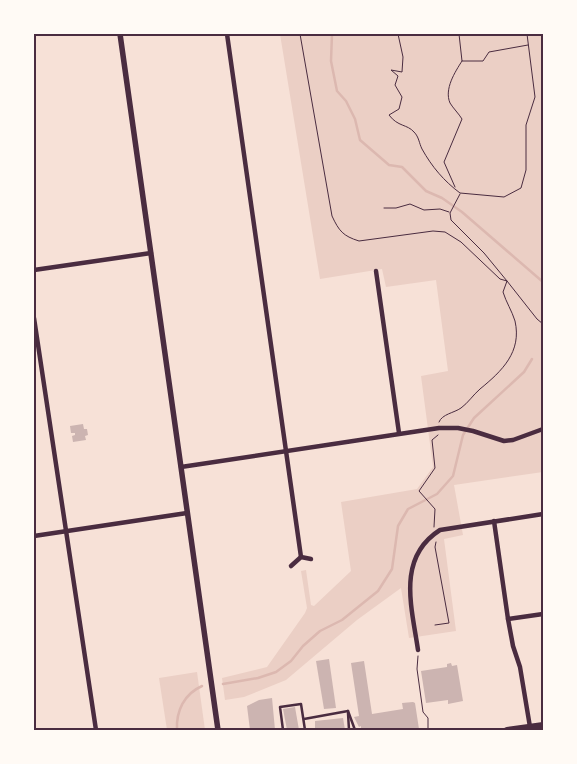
<svg xmlns="http://www.w3.org/2000/svg" width="577" height="764" viewBox="0 0 577 764" font-family="Montserrat,sans-serif">
<style>
.green{fill:#ebcfc5}
.lines{fill:none;stroke-linecap:round;stroke-linejoin:round}
.stream{stroke:#dcb8b0;stroke-width:2.5}
.building{fill:#ccb4b1}
.path{stroke:#4a2c40;stroke-width:1}
.service{stroke:#4a2c40;stroke-width:2.5}
.minor{stroke:#4a2c40;stroke-width:4.5}
.tertiary{stroke:#4a2c40;stroke-width:5.5}
.secondary{stroke:#4a2c40;stroke-width:6}
.neatline{fill:none;stroke:#4a2c40;stroke-width:2}
</style>
<rect width="100%" height="100%" fill="#f7e1d7"/>
<g class="green">
<path d="M 280,34 L 543,34 L 543,472 L 454,485 L 463,535 L 444,539 L 456,631 L 409,638 L 401,588 L 357,620 L 286,680 L 244,697 L 225,700 L 222,678 L 267,667 L 305,613 L 307,608 L 301,571 L 306,570 L 311,605 L 314,606 L 351,571 L 341,502 L 417,489 L 433,467 L 421,376 L 448,371 L 436,280 L 386,287 L 382,269 L 320,279 Z"/>
<path d="M 197,672 L 205,730 L 167,730 L 159,678 Z"/>
</g>
<g class="lines">
<g class="stream">
<path d="M 332,34 L 331,61 L 337,91 L 346,101 L 355,119 L 360,140 L 389,165 L 402,167 L 426,191 L 442,198 L 462,212 L 543,282"/>
<path d="M 223,684 L 258,678 L 276,672 L 291,661 L 303,646 L 320,631 L 342,620 L 378,591 L 392,569 L 398,526 L 408,509 L 437,494 L 453,476 L 463,435 L 474,418 L 524,372 L 532,359"/>
<path d="M 177,730 C 176,711 184,694 202,686"/>
</g>
</g>
<g class="building">
<path d="M 83,424 L 84,429 L 87,429 L 88,435 L 85,436 L 86,440 L 73,442 L 72,436 L 75,435 L 75,433 L 71,433 L 70,426 Z"/>
<path d="M 329,659 L 336,708 L 324,709 L 316,661 Z"/>
<path d="M 364,661 L 372,714 L 403,709 L 402,703 L 413,702 L 415,703 L 419,729 L 361,730 L 361,726 L 359,727 L 354,717 L 359,716 L 351,663 Z"/>
<path d="M 451,663 L 452,666 L 457,665 L 463,701 L 448,704 L 448,700 L 426,703 L 421,671 L 447,667 L 447,664 Z"/>
<path d="M 272,698 L 275,730 L 250,730 L 247,706 L 259,700 Z"/>
<path d="M 295,707 L 299,730 L 287,730 L 283,709 Z"/>
<path d="M 343,718 L 345,730 L 315,730 L 315,721 Z"/>
</g>
<g class="lines">
<g class="path">
<path d="M 300,34 L 332,216 C 339,231 343,236 359,241 L 433,231 L 445,232 L 461,242 L 500,279 L 507,281"/>
<path d="M 398,34 L 403,57 L 402,72 L 391,70 L 398,76 L 395,85 L 402,97 L 399,109 L 389,115 C 398,127 407,124 414,132 C 419,137 419,143 422,149 C 432,167 444,181 460,193 L 504,197 L 521,188 L 526,170 L 526,125 L 535,97 L 527,34"/>
<path d="M 459,34 L 462,61 L 483,61 L 489,52 L 528,45"/>
<path d="M 455,187 L 444,162 L 462,119 C 459,114 453,108 450,103 C 444,89 455,72 462,61"/>
<path d="M 460,194 L 450,213 L 451,220 L 484,253 L 507,281"/>
<path d="M 384,208 L 396,208 L 410,204 L 424,210 L 440,209 L 449,212"/>
<path d="M 439,422 C 442,414 454,413 461,408 C 468,403 473,395 480,389 C 502,371 522,352 515,321 C 512,311 506,302 503,292 L 507,281 L 537,319 L 543,324"/>
<path d="M 434,527 L 435,509 L 419,491 L 435,468 L 432,440 L 438,435"/>
<path d="M 435,625 L 449,623 L 435,547 L 436,542"/>
<path d="M 418,656 L 417,669 L 423,712 L 428,718 L 428,730"/>
</g>
<g class="service">
<path d="M 348,711 L 355,730"/>
<path d="M 348,713 L 349,730"/>
<path d="M 304,719 L 348,711"/>
<path d="M 283,730 L 280,707 L 301,704 L 305,730"/>
</g>
<g class="minor">
<path d="M 227,34 L 301,557"/>
<path d="M 34,270 L 151,253"/>
<path d="M 376,271 L 399,433"/>
<path d="M 34,318 L 96,730"/>
<path d="M 181,467 L 439,428 L 458,428 L 473,431 L 504,441 L 513,440 L 543,429"/>
<path d="M 494,521 L 508,619 L 513,646 L 520,667 L 530,727"/>
<path d="M 34,536 L 187,513"/>
<path d="M 291,566 L 301,557 L 311,559"/>
<path d="M 508,619 L 543,614"/>
<path d="M 418,650 C 412,608 396,558 440,530 L 543,514"/>
</g>
<path class="tertiary" d="M 120,34 L 218,730"/>
<path class="secondary" d="M 507,730 L 543,725"/>
</g>
<rect width="577" height="764" fill="none" stroke="#fffaf5" stroke-width="70"/>
<rect x="35" y="35" width="507" height="694" class="neatline"/>
</svg>
